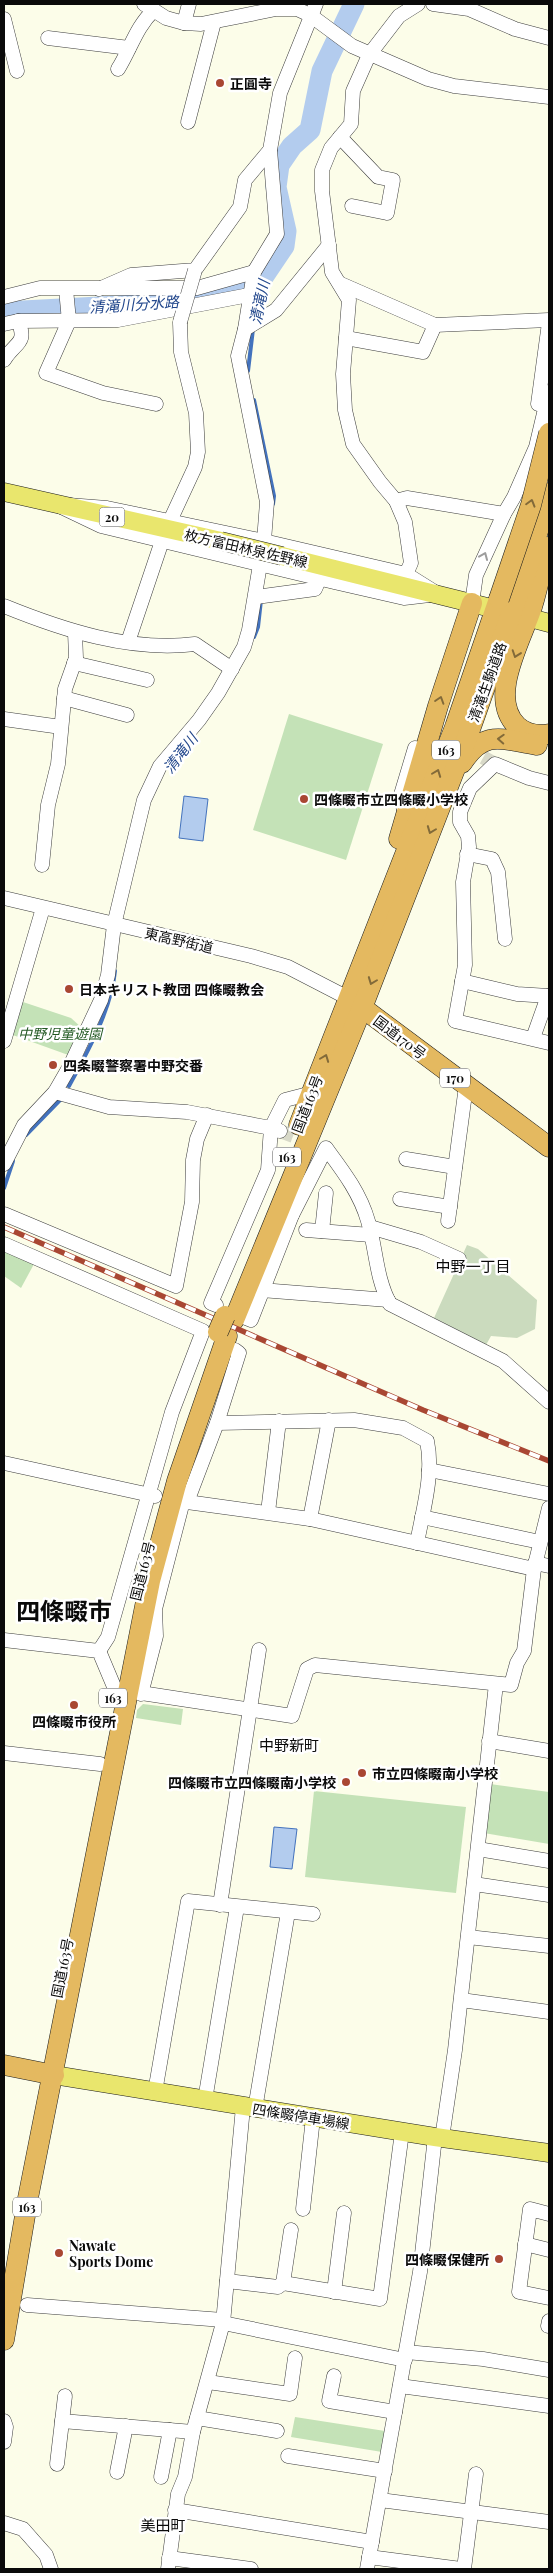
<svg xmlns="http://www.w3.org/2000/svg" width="553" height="2573" viewBox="0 0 553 2573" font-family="'Playfair Display','Noto Sans JP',serif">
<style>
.green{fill:#c4e2b7}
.cemetery{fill:#cbdbbe}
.water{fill:#b3ccee;stroke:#4372bd}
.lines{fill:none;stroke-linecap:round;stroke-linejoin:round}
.stream{stroke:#4372bd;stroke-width:4}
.river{stroke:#b3ccee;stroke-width:21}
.minor-tunnel{stroke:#d8d9c8;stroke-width:14;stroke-dasharray:14 7;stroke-linecap:butt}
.minor-casing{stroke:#3d3d3d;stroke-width:15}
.major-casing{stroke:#1b1b1b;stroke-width:19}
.highway-casing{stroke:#1b1b1b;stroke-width:21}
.minor{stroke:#fff;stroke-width:14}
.major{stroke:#e9e66d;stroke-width:18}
.highway{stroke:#e4b960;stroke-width:20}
.rail-casing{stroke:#a94733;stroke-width:5.5}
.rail{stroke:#fff;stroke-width:4;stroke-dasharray:11;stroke-linecap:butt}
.minor-bridge-casing{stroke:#3d3d3d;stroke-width:15;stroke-linecap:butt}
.major-bridge-casing{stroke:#1b1b1b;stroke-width:19;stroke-linecap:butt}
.highway-bridge-casing{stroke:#1b1b1b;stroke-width:21;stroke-linecap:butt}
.minor-bridge{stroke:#fff;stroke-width:14}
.major-bridge{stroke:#e9e66d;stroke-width:18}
.highway-bridge{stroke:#e4b960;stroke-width:20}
.oneway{stroke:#826a39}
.oneway2{stroke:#9d9d9d}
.poi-dot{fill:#a94733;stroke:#fff;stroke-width:2}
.labels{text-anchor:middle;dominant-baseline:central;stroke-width:5;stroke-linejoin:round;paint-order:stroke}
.shield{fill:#fff;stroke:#545454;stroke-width:1}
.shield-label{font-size:12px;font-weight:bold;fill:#0a0a0a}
.poi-label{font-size:14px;font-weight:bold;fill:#0a0a0a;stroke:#fff;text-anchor:start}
.street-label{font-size:14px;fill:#0a0a0a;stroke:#fff}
.park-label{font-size:14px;font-style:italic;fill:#235923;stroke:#fff}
.water-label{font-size:15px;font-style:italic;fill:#22478c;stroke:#fff}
.neighbourhood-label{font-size:15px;fill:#0a0a0a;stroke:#fff}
.town-label{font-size:24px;font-weight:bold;fill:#0a0a0a;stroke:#fff}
</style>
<rect width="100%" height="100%" fill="#fcfde9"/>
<g class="green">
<path d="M 289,714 L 383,744 L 346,860 L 253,830 Z"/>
<path d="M 20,1001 L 71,1018 L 82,1028 L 71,1056 L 10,1034 Z"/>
<path d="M 4,1250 L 34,1264 L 21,1288 L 4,1276 Z"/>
<path d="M 143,1704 L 183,1709 L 181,1725 L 136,1718 L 137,1710 Z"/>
<path d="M 490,1784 L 549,1792 L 549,1844 L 484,1833 Z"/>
<path d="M 314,1791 L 466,1807 L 456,1893 L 305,1877 Z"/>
<path d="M 295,2417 L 385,2431 L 382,2452 L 291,2437 Z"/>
</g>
<path class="cemetery" d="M 467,1245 L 478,1249 L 537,1300 L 535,1329 L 517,1338 L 491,1336 L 486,1345 L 434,1318 Z"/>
<g class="water">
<path d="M 184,796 L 208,799 L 203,841 L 179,838 Z"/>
<path d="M 274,1827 L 297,1829 L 292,1869 L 270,1867 Z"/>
</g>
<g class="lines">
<g class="stream">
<path d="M 255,319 L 261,280"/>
<path d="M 248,371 L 253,329"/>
<path d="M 254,400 L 274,496 L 273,504"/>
<path d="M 254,637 L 258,627 L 261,600"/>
<path d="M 69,1086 C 88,1051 111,1010 115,971"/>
<path d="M 26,1135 L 61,1099"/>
<path d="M 4,1188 L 13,1161"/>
</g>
<path class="river" d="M 4,312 L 175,303 L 261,280 L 284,246 L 286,231 L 276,187 L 279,165 L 292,146 L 310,130 L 322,71 L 354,4"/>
<g class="minor-tunnel">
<path d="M 465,747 L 495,764"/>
<path d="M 280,1131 L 317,1145"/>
</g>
<g class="minor-casing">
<g id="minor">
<path d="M 144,4 L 166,18 L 184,23 L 201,24 L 276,9 L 297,9 L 310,15 L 352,46 L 428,79 L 454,86 L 549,97"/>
<path d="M 433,4 L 469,9 L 515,29 L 549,38"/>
<path d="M 4,19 L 17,71"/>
<path d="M 184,23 L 189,4"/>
<path d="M 48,38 L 129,48"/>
<path d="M 118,69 C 131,48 136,27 154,10"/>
<path d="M 188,122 L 214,22"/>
<path d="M 340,137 L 378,177 L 393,180 L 387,213 L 352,206"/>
<path d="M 341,284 L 435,325 L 549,320"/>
<path d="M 66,289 L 69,321 L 46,373 L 103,393 L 156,404"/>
<path d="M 99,289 L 131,275 L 195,270 L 240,207 L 245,180 L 270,150 L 280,93 L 316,4"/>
<path d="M 4,297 L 40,288 L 197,288 L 254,272"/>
<path d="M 4,324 L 18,321 L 118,320 L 249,295"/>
<path d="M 245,329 L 254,272 L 277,234 L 270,150"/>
<path d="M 346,338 L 423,352 L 435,325"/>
<path d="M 4,360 C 15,342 28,344 18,321"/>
<path d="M 538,404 L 549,323"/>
<path d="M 396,501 L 407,498 L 504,514"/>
<path d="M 55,504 L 107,508 L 264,541 L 406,574 L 438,594 L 404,598 L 334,582 L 101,526 Z"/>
<path d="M 170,521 L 195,467 L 198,452 L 196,413 L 181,352 L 180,322"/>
<path d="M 406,574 L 411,563 L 405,522 L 396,501 L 380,482 L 353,444 L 345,410 L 343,374 L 349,300 L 332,272 L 322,191 L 322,170 L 331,148 L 351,124 L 353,91 L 369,55 L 399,16 L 418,4"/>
<path d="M 256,597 L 315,589 L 320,578"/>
<path d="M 472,603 L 476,575 L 504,514 L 514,497 L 536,447 L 549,392"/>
<path d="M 4,606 C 63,630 130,652 195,644 L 232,669"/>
<path d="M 128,642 L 162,541"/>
<path d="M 74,663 L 147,680"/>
<path d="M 64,698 L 127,715"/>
<path d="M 4,719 L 61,727"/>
<path d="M 549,783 L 529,778 L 495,764 L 470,788 L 460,812 L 460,822 L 468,836 L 469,847 L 463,882 L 465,965 L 455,1021 L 549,1043"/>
<path d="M 406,814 L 400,798 L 415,748"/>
<path d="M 467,854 L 492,859 L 498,872 L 505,939"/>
<path d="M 42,865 L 48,805 L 58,764 L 65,689 L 76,658 L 75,632"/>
<path d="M 4,898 L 251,956 L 288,967 L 348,998"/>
<path d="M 462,981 L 517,994 L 549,996"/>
<path d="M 533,1038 L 548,996"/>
<path d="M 4,1041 L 43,908"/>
<path d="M 55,1092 L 109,1107 L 187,1112 L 271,1128 L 285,1100 L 312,1093"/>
<path d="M 406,1159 L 455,1167"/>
<path d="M 4,1164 L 24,1125 L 55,1092 L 70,1066 L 101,1000 L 108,975 L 114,925 L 144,800 L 160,766 L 199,720 L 218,693 L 244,647 L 249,630 L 264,541 L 267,502 L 238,356 L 245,329 L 276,310 L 329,245"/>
<path d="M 400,1199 L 450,1207"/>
<path d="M 278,1209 L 292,1215 L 326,1148 C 343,1171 360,1193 368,1221 C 376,1248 376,1279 390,1304 L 503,1361 L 549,1402"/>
<path d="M 4,1214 L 176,1286 L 192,1202 L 193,1160 L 197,1139 L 207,1115"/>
<path d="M 448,1221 L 466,1086"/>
<path d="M 370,1227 L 421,1242 L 459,1259"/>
<path d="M 306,1230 L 371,1235"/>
<path d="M 322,1231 L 326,1193"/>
<path d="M 4,1244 L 203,1331 L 172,1412 L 108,1637 L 99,1651"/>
<path d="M 261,1290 L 388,1300"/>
<path d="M 216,1305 L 211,1303 L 268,1170 L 271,1128 L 280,1131"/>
<path d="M 246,1318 L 251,1320 L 292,1215"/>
<path d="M 217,1423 L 354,1420 L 403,1428 L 427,1441 C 434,1474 423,1510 417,1543"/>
<path d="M 4,1463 L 155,1496"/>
<path d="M 429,1470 L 549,1494"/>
<path d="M 187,1502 L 310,1519 L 534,1569"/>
<path d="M 268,1512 L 279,1421"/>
<path d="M 422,1517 L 540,1542"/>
<path d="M 310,1519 L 329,1420"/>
<path d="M 535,1563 L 549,1566"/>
<path d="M 4,1640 L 99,1651 L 115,1689 L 292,1716 L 307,1669 L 315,1665 L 511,1685 L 517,1663 L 524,1651 L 534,1569 L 549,1508"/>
<path d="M 141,1694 L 156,1636 L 155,1609 L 182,1505 L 187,1502 L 217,1423 L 239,1353 L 235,1350"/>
<path d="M 489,1741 L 549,1751"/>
<path d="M 4,1753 L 100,1764"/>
<path d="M 478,1849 L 549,1861"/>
<path d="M 474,1884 L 549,1895"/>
<path d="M 220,1905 L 259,1650"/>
<path d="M 468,1937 L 549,1946"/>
<path d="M 461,2000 L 549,2012"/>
<path d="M 155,2092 L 188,1901 L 313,1914"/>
<path d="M 205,2100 L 237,1907"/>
<path d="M 255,2109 L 288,1912"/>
<path d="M 442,2138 L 455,2050 L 496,1684"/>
<path d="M 303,2209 L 313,2118"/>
<path d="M 549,2214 L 530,2209 L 519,2292 L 549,2298"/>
<path d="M 291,2230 L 283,2283 L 380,2299 L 402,2132"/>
<path d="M 525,2244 L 549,2250"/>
<path d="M 227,2281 L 278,2287 L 283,2283"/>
<path d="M 334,2292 L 344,2213"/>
<path d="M 27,2305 L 223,2320"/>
<path d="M 223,2323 L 405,2360"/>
<path d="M 548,2326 L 549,2321"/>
<path d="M 406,2352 L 483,2359 L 549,2370"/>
<path d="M 334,2376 L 329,2401 L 395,2412"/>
<path d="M 208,2382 L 290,2394 L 295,2358"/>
<path d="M 400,2386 L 549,2406"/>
<path d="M 197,2418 L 277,2431"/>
<path d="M 4,2421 L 6,2427 L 4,2442"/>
<path d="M 62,2421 L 193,2432"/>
<path d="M 288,2456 L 385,2471"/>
<path d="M 57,2464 L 65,2396"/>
<path d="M 117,2472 L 126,2426"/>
<path d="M 161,2477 L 170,2430"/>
<path d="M 380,2500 L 549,2522"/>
<path d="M 175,2510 L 372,2542"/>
<path d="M 4,2523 L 23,2529 L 46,2555 L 51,2569"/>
<path d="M 369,2557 L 461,2569"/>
<path d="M 169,2558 L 251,2569"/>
<path d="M 168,2569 L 178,2494 L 185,2477 L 193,2432 L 223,2323 L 243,2107"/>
<path d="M 367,2569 L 420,2272 L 435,2137"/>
<path d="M 464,2569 L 476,2474"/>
</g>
</g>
<g class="major-casing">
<g id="major">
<path d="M 4,492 L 221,541"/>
<path d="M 282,556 L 487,607"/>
<path d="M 534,619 L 549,623"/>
<path d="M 54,2075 L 435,2137 L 549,2153"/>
</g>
</g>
<g class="highway-casing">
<g id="highway">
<path d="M 547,547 C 542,567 538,587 532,607 C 522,639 487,697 517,726 C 526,734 537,736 549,734"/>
<path d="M 462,763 C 485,728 503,740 537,745"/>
<path d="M 399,839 L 438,706 L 472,603"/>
<path d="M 352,1000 L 549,1147"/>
<path d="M 299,1125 L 455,727 L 499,599"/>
<path d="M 234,1320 L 362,1008 L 467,738 L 527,569 L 549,493"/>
<path d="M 4,2065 L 54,2075"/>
<path d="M 4,2340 L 28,2198 L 150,1581 L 177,1481 L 227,1336"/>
</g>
</g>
<use href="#minor" class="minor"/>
<use href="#major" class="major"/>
<use href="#highway" class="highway"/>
<g class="rail-casing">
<path id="rail" d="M 4,1227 L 423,1410 L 549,1461"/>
</g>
<use href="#rail" class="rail"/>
<g class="minor-bridge-casing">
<path id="minor-bridge" d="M 180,322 L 195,270"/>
</g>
<g class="major-bridge-casing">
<path id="major-bridge" d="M 221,541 L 282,556"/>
</g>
<g class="highway-bridge-casing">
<g id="highway-bridge">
<path d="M 499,599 L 531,505 L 549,433"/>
<path d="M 218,1332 L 225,1316"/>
</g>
</g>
<use href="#minor-bridge" class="minor-bridge"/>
<use href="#major-bridge" class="major-bridge"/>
<use href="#highway-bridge" class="highway-bridge"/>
</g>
<defs><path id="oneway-chevron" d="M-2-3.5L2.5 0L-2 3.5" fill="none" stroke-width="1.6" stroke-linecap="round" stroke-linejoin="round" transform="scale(1.25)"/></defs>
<g class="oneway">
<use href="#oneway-chevron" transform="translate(531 503) rotate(-74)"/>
<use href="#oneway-chevron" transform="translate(516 654) rotate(109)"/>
<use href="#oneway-chevron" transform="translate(440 700) rotate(-72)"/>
<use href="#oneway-chevron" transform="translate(501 739) rotate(-177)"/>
<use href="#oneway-chevron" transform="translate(437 773) rotate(-69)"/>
<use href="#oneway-chevron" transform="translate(431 830) rotate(111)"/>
<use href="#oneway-chevron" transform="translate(372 981) rotate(111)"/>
<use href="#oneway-chevron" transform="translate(325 1058) rotate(-69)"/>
</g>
<use class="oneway2" href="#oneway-chevron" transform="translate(484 556) rotate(-67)"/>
<g class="poi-dot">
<circle cx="220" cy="83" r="5"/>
<circle cx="304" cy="799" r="5"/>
<circle cx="69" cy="989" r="5"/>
<circle cx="53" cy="1065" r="5"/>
<circle cx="74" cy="1705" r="5"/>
<circle cx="362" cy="1773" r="5"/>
<circle cx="346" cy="1782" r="5"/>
<circle cx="59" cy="2253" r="5"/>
<circle cx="499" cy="2259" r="5"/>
</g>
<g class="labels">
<g class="shield">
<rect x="99.5" y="507.5" width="25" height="19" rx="4"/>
<rect x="432" y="740.5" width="28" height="19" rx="4"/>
<rect x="440" y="1068.5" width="30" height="19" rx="4"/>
<rect x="273" y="1147.5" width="28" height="19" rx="4"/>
<rect x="99" y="1688.5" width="28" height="19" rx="4"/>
<rect x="13" y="2197.5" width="28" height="19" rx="4"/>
</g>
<g class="shield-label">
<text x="112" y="517">20</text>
<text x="446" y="750">163</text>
<text x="455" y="1078">170</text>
<text x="287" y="1157">163</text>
<text x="113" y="1698">163</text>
<text x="27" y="2207">163</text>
</g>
<g class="poi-label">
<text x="230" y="83">正圓寺</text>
<text x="314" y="799">四條畷市立四條畷小学校</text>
<text x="79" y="989">日本キリスト教団 四條畷教会</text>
<text x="63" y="1065">四条畷警察署中野交番</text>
<text x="74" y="1721" text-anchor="middle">四條畷市役所</text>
<text x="372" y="1773">市立四條畷南小学校</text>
<text x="336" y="1782" text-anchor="end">四條畷市立四條畷南小学校</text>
<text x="69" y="2245">Nawate<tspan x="69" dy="16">Sports Dome</tspan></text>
<text x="489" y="2259" text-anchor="end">四條畷保健所</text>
</g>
<g class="street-label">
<text transform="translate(246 548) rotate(13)">枚方富田林泉佐野線</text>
<text transform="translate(487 682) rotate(-70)">清滝生駒道路</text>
<text transform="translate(179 940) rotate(13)">東高野街道</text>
<text transform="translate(400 1037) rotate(37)">国道170号</text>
<text transform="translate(307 1104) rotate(-69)">国道163号</text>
<text transform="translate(142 1571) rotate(-76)">国道163号</text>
<text transform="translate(62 1968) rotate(-79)">国道163号</text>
<text transform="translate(301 2116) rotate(9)">四條畷停車場線</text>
</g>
<g class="park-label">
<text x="60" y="1033">中野児童遊園</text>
</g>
<g class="water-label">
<text transform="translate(259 302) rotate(-78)">清滝川</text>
<text transform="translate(134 304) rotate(-4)">清滝川分水路</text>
<text transform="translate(180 753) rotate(-52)">清滝川</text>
</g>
<g class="neighbourhood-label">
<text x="473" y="1266">中野一丁目</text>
<text x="289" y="1745">中野新町</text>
<text x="163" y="2525">美田町</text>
</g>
<g class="town-label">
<text x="64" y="1610">四條畷市</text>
</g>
</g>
<rect width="553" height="2573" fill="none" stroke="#0a0a0a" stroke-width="10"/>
</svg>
